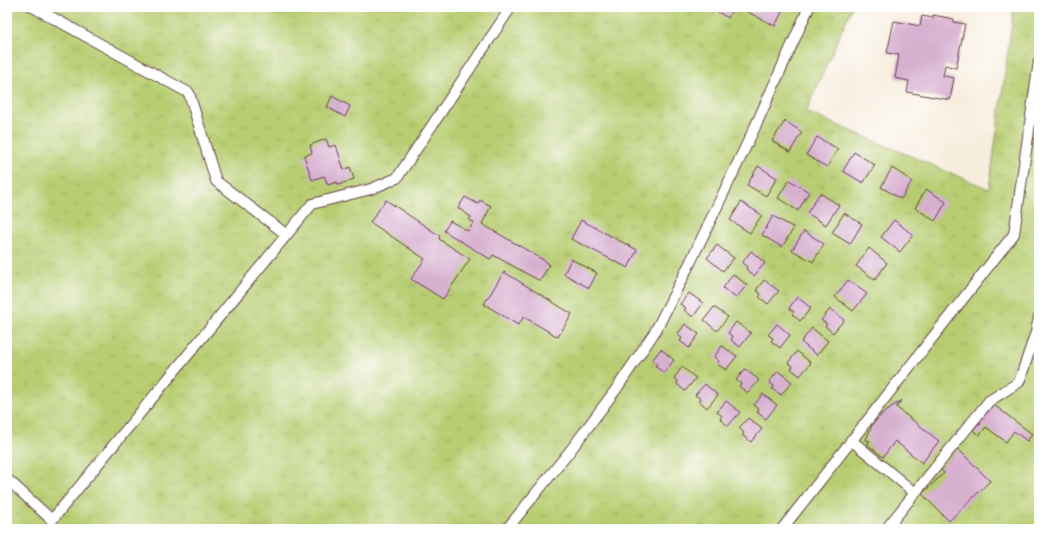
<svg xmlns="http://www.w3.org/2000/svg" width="1046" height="536" viewBox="0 0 1046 536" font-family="'Libre Caslon Text',serif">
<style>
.grass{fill:url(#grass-tufts);stroke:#81764e}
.building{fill:#d7b0d0}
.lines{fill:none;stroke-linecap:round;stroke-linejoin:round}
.lane-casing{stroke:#643e46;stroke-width:12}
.lane{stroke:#fff;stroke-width:10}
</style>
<defs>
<pattern id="grass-tufts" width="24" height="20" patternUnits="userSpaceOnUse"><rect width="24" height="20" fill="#b8cd71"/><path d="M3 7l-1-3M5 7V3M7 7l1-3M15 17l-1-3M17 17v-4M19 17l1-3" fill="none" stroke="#a0b062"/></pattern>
</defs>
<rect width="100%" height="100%" fill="#fff"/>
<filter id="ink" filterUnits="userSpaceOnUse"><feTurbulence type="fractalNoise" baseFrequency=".025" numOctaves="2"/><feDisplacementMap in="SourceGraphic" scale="8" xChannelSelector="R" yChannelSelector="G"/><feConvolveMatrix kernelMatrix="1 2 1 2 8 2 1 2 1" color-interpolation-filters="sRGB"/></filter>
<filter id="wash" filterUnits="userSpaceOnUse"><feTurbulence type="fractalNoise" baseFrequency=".012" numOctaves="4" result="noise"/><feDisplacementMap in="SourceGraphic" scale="16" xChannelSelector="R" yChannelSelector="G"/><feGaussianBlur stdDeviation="0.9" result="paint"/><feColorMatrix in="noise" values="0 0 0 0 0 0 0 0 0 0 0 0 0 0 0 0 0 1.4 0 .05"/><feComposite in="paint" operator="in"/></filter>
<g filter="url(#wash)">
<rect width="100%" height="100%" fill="#f7eddd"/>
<path class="grass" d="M 7,7 L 704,7 L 714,13 L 717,7 L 852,7 L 806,112 L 989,189 L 1014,7 L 1039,7 L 1039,529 L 7,529 Z"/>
<g id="blocks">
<g class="building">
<path d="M 721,7 L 733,8 L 728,18 L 718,12 Z"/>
<path d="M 738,7 L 782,7 L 784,8 L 775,26 Z"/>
<path d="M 933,15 L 954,19 L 953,22 L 965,24 L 956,68 L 945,65 L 943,76 L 954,78 L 950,100 L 907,92 L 909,81 L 895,78 L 899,55 L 887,53 L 894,21 L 920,26 L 922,16 L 933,18 Z"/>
<path d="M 332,96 L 350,106 L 345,117 L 327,107 Z"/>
<path d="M 785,121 L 802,132 L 790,152 L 772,141 Z"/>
<path d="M 817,137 L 838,149 L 827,167 L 806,155 Z"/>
<path d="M 326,139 L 329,147 L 336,145 L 344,170 L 350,167 L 354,179 L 338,185 L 337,182 L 328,185 L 324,176 L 312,180 L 304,156 L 312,153 L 310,145 Z"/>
<path d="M 854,152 L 875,165 L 863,183 L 843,171 Z"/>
<path d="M 758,166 L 777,178 L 766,196 L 747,185 Z"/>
<path d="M 892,168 L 912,181 L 901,199 L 881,187 Z"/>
<path d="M 789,180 L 809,192 L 798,211 L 778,198 Z"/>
<path d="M 926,189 L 946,202 L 935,221 L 915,208 Z"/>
<path d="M 820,193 L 839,205 L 826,225 L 807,213 Z"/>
<path d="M 465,197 L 478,204 L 480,200 L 491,206 L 482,224 L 547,262 L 549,265 L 540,281 L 493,255 L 490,259 L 444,231 L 450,221 L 468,231 L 474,222 L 469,220 L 471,217 L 458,208 Z"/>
<path d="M 386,200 L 440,236 L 439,239 L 470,259 L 443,299 L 411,279 L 425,259 L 370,222 Z"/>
<path d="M 741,202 L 762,215 L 750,233 L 730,220 Z"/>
<path d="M 844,213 L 862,224 L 850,244 L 832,233 Z"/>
<path d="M 773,216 L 794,228 L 782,247 L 762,235 Z"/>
<path d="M 581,220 L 637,250 L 628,268 L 571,239 Z"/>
<path d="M 894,220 L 913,235 L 900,252 L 881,237 Z"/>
<path d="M 804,231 L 824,244 L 813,262 L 792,250 Z"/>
<path d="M 717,245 L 734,258 L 723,271 L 707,258 Z"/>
<path d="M 869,248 L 887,263 L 875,280 L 856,266 Z"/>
<path d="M 751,251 L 765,263 L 754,276 L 746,269 L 747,267 L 742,263 Z"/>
<path d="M 571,259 L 597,273 L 589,288 L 564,274 Z"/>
<path d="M 504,272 L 572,314 L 558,337 L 524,317 L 518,325 L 484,304 Z"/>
<path d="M 733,274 L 747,285 L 736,298 L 723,288 Z"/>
<path d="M 764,280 L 779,291 L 768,304 L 759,297 L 761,294 L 756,290 Z"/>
<path d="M 848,280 L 867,294 L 853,311 L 835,297 Z"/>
<path d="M 689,293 L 703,303 L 693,317 L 684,310 L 686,308 L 680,304 Z"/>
<path d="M 797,297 L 811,308 L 800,321 L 792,314 L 794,312 L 789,308 Z"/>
<path d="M 714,307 L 728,317 L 717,331 L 704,320 Z"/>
<path d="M 830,309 L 844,320 L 833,333 L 825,326 L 827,324 L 821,320 Z"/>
<path d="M 736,322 L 751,333 L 740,347 L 731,340 L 733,337 L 728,333 Z"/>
<path d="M 685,324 L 699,334 L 689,348 L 680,341 L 682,338 L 677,335 Z"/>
<path d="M 777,324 L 790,335 L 780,348 L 771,341 L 773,338 L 768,335 Z"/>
<path d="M 812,328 L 828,341 L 817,355 L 801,342 Z"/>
<path d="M 722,346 L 737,356 L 726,370 L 717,364 L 719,361 L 714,357 Z"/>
<path d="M 661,349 L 674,360 L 664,373 L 655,366 L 657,364 L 652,360 Z"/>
<path d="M 797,351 L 811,363 L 800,376 L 791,369 L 793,366 L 788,363 Z"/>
<path d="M 682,367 L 696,378 L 685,391 L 677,384 L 678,381 L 674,378 Z"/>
<path d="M 745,369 L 759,380 L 748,393 L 739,386 L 741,384 L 736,380 Z"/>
<path d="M 778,371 L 792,382 L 781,395 L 772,389 L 774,386 L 769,382 Z"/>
<path d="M 705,384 L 718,395 L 707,408 L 699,401 L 701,399 L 695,395 Z"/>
<path d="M 763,394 L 777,405 L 766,419 L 757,412 L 759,409 L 754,405 Z"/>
<path d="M 902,400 L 896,407 L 939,441 L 922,463 L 895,441 L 883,457 L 867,444 L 870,441 L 866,440 L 872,425 L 884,412 Z"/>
<path d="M 726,401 L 740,412 L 728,426 L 720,419 L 722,416 L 717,412 Z"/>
<path d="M 994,405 L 1032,434 L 1027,441 L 1014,431 L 1006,442 L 986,427 L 979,436 L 973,430 L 979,423 L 980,424 L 981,423 L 978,419 L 983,412 L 986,414 Z"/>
<path d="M 748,418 L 762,429 L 751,442 L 742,435 L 744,433 L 739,428 Z"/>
<path d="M 958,449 L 990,481 L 949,521 L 922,494 L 944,473 L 940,468 Z"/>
</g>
</g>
</g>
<g filter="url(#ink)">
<use href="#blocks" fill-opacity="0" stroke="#643e46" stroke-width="1"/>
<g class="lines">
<g class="lane-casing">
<g id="lane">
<path d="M 33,7 L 189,93 L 216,181 L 287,235"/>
<path d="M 851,440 L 915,493"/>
<path d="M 7,479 L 52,520 L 312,204 L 371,189 L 397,178 L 511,7"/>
<path d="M 507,529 L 570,451 L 617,388 L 656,330 L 691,261 L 755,127 L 809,7"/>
<path d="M 782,529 L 1014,234 L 1039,61"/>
<path d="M 886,529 L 989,401 L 1019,382 L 1036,332 L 1039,317"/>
</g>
</g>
<use href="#lane" class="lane"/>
</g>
</g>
<rect width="1046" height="536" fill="none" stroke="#fff" stroke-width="24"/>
</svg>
